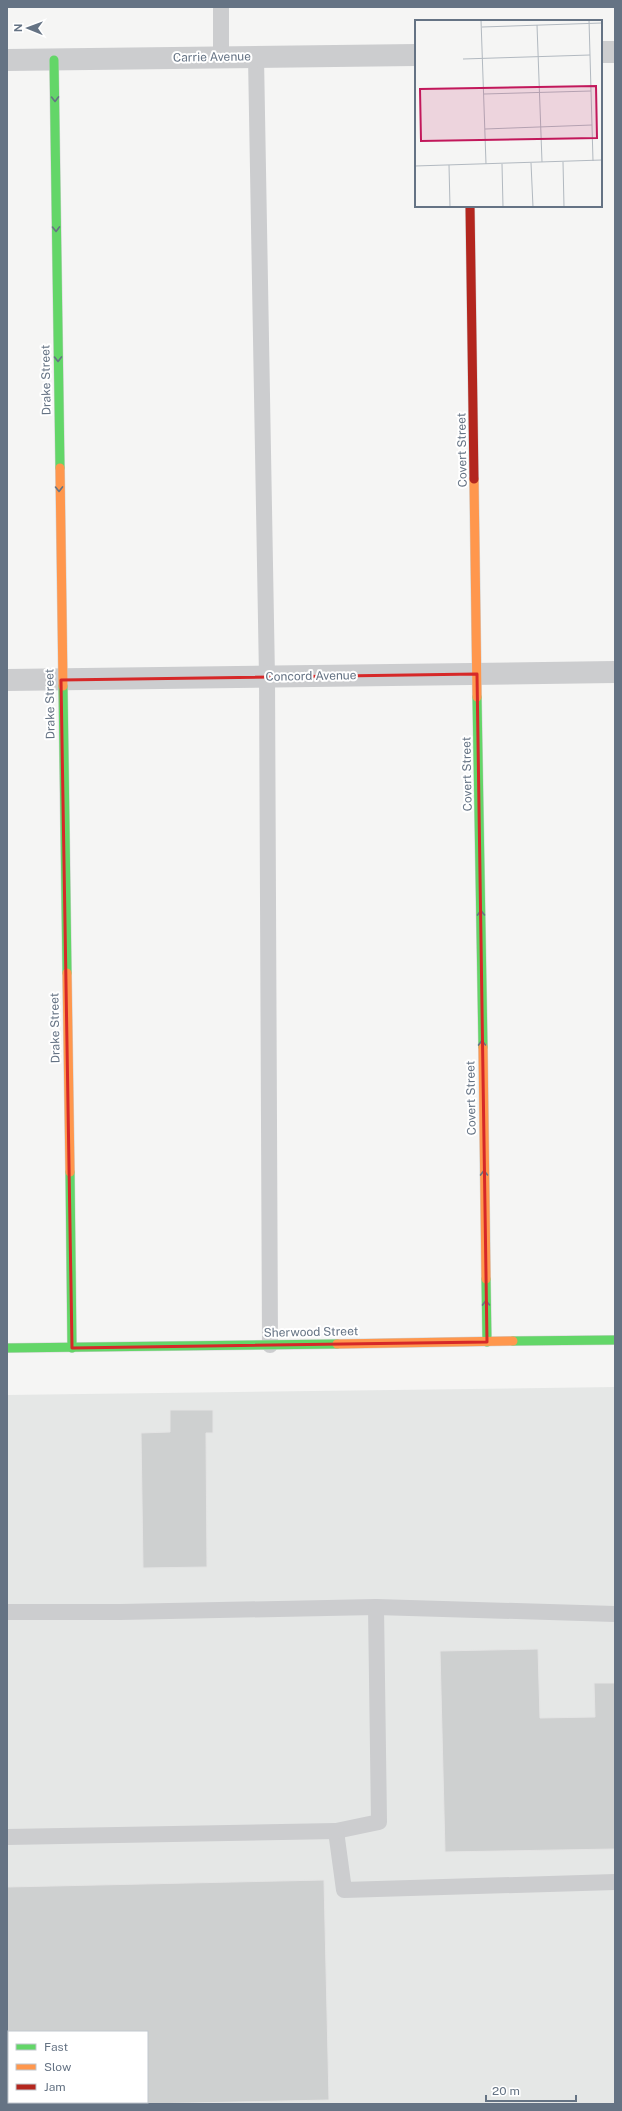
<svg xmlns="http://www.w3.org/2000/svg" width="622" height="2111" viewBox="0 0 622 2111" font-family="'Public Sans',sans-serif">
<style>
.built{fill:#e5e7e6;fill-rule:evenodd}
.building{fill:#ced0d0;stroke:#e4e4e4;fill-rule:evenodd}
.lines{fill:none;stroke-linecap:round;stroke-linejoin:round}
.fast-casing{stroke:#d2d3d3;stroke-width:10}
.slow-casing{stroke:#d2d3d3;stroke-width:10}
.jam-casing{stroke:#d2d3d3;stroke-width:10}
.lane{stroke:#cccdcf;stroke-width:16}
.street{stroke:#cccdcf;stroke-width:22}
.fast{stroke:#63d668;stroke-width:9}
.slow{stroke:#ff974d;stroke-width:9}
.jam{stroke:#b3261e;stroke-width:9}
.oneway{stroke:#657384}
.marked{fill:none;stroke:#d62828;stroke-width:3;stroke-linejoin:round}
.labels{text-anchor:middle;dominant-baseline:central;stroke-width:4;stroke-linejoin:round;paint-order:stroke}
.street-label{font-size:12px;fill:#657384;stroke:#fff}
.inset-road{fill:none;stroke:#b2b9c0;stroke-width:1}
.view{fill:#c2185b;fill-opacity:0.15;stroke:#c2185b;stroke-width:2}
.inset-edge{fill:none;stroke:#657384;stroke-width:2}
</style>
<rect width="100%" height="100%" fill="#f5f5f4"/>
<path class="built" d="M 615,1387 L 615,2104 L 7,2104 L 7,1395 ZM 9,2032 L 147,2032 L 147,2102 L 9,2102 Z"/>
<g class="building">
<path d="M 170,1410 L 213,1410 L 213,1433 L 206,1433 L 207,1567 L 143,1568 L 141,1433 L 170,1432 Z"/>
<path d="M 538,1649 L 540,1718 L 595,1717 L 594,1683 L 615,1683 L 615,1849 L 445,1852 L 440,1651 Z"/>
<path d="M 324,1880 L 329,2100 L 146,2104 L 7,2104 L 7,1887 ZM 9,2032 L 147,2032 L 147,2102 L 9,2102 Z"/>
</g>
<g class="lines">
<g class="fast-casing">
<g id="fast">
<path d="M 54,60 L 60,468"/>
<path d="M 63,686 L 67,973"/>
<path d="M 477,697 L 483,1047"/>
<path d="M 70,1172 L 72,1348"/>
<path d="M 486,1279 L 487,1342"/>
<path d="M 513,1341 L 615,1340"/>
<path d="M 7,1348 L 337,1344"/>
</g>
</g>
<g class="slow-casing">
<g id="slow">
<path d="M 60,468 L 63,686"/>
<path d="M 474,479 L 477,697"/>
<path d="M 67,973 L 70,1172"/>
<path d="M 483,1047 L 486,1279"/>
<path d="M 337,1344 L 513,1341"/>
</g>
</g>
<g class="jam-casing">
<path id="jam" d="M 470,206 L 474,479"/>
</g>
<g class="lane">
<path d="M 221,57 L 221,7"/>
<path d="M 256,57 L 267,677 L 270,1345"/>
<path d="M 7,1612 L 120,1612 L 376,1607"/>
<path d="M 615,1614 L 376,1607 L 379,1822 L 336,1831 L 344,1890 L 615,1882"/>
<path d="M 7,1837 L 336,1831"/>
</g>
<g class="street">
<path d="M 601,52 L 615,52"/>
<path d="M 7,60 L 416,55"/>
<path d="M 7,680 L 615,672"/>
</g>
<use href="#fast" class="fast"/>
<use href="#slow" class="slow"/>
<use href="#jam" class="jam"/>
</g>
<defs><path id="oneway-chevron" d="M-2-3.5L2.5 0L-2 3.5" fill="none" stroke-width="1.6" stroke-linecap="round" stroke-linejoin="round"/></defs>
<g class="oneway">
<use href="#oneway-chevron" transform="translate(55 99) rotate(89)"/>
<use href="#oneway-chevron" transform="translate(56 229) rotate(89)"/>
<use href="#oneway-chevron" transform="translate(58 359) rotate(89)"/>
<use href="#oneway-chevron" transform="translate(59 489) rotate(89)"/>
<use href="#oneway-chevron" transform="translate(481 913) rotate(-91)"/>
<use href="#oneway-chevron" transform="translate(482 1043) rotate(-91)"/>
<use href="#oneway-chevron" transform="translate(484 1173) rotate(-91)"/>
<use href="#oneway-chevron" transform="translate(486 1303) rotate(-91)"/>
</g>
<path class="marked" d="M 477,674 L 487,1342 L 72,1348 L 61,680 Z"/>
<g class="labels">
<g class="street-label">
<text transform="translate(212 57) rotate(-1)">Carrie Avenue</text>
<text transform="translate(46 380) rotate(-91)">Drake Street</text>
<text transform="translate(462 450) rotate(-91)">Covert Street</text>
<text transform="translate(311 676) rotate(-1)">Concord Avenue</text>
<text transform="translate(50 704) rotate(-91)">Drake Street</text>
<text transform="translate(467 774) rotate(-91)">Covert Street</text>
<text transform="translate(55 1028) rotate(-91)">Drake Street</text>
<text transform="translate(471 1098) rotate(-91)">Covert Street</text>
<text transform="translate(311 1332) rotate(-1)">Sherwood Street</text>
</g>
</g>
<g transform="translate(415 20)">
<rect width="187" height="187" fill="#f5f5f4"/>
<path class="inset-road" d="M 66,0 L 71,144M 174,0 L 178,141M 122,5 L 127,142M 67,7 L 187,3M 48,39 L 175,35M 69,74 L 176,71M 70,109 L 177,105M 148,142 L 149,187M 116,143 L 118,187M 87,144 L 88,187M 34,145 L 35,187M 0,146 L 187,140"/>
<path class="view" d="M 181,66 L 182,118 L 6,121 L 5,69 Z"/>
<rect width="187" height="187" class="inset-edge"/>
</g>
<rect width="622" height="2111" fill="none" stroke="#657384" stroke-width="16"/>
<rect x="8" y="2031" width="140" height="72" fill="#ffffff" stroke="#c1c7ce"/>
<rect x="16" y="2044" width="20" height="6" fill="#63d668" stroke="#c1c7ce"/>
<text x="44" y="2051" font-size="12" fill="#657384">Fast</text>
<rect x="16" y="2064" width="20" height="6" fill="#ff974d" stroke="#c1c7ce"/>
<text x="44" y="2071" font-size="12" fill="#657384">Slow</text>
<rect x="16" y="2084" width="20" height="6" fill="#b3261e" stroke="#c1c7ce"/>
<text x="44" y="2091" font-size="12" fill="#657384">Jam</text>
<g transform="translate(28 28) rotate(271)" stroke="#ffffff" stroke-width="3" paint-order="stroke">
<path d="M0-3L7 15L0 10L-7 15Z" fill="#657384"/>
<text y="-6" font-size="11" font-weight="bold" text-anchor="middle" fill="#657384">N</text>
</g>
<path d="M486 2095v6h90v-6" fill="none" stroke="#657384" stroke-width="2"/>
<text x="492" y="2095" font-size="12" fill="#657384" stroke="#ffffff" stroke-width="3" paint-order="stroke">20 m</text>
</svg>
